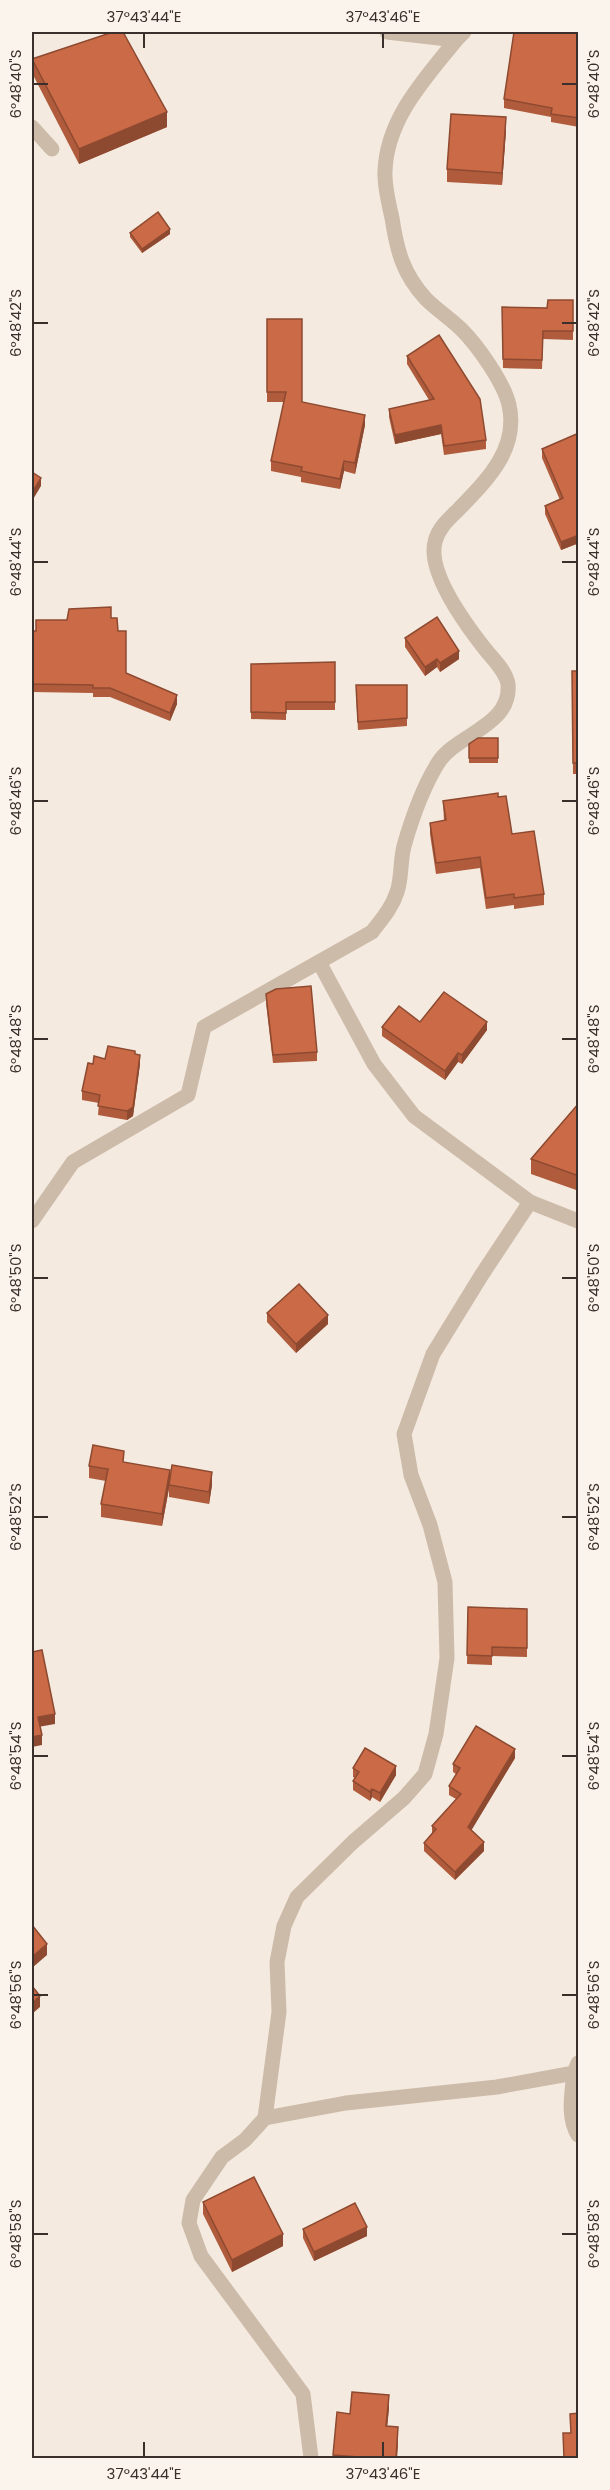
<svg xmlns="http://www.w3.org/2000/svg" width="610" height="2490" viewBox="0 0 610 2490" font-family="Poppins,sans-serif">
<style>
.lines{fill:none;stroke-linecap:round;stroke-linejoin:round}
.minor{stroke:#cdbbaa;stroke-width:15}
.wall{fill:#af5b3c}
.shaded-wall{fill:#8e4a31}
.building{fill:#cb6a46;stroke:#8e4a31;stroke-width:1.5}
.ticks{fill:none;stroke:#3a2f2a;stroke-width:2}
.neatline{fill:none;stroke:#3a2f2a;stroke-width:2}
.ticks-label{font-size:15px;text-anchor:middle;fill:#3a2f2a}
</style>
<rect width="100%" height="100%" fill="#f4eadf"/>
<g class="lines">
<g class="minor">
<path d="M 387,32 L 456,40 L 464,32"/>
<path d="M 32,127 L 52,149"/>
<path d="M 319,962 L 374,1064 L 414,1116 L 530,1202 L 578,1221"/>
<path d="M 32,1221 L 73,1162 L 188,1095 L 204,1027 L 372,932 C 381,920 392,908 397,892 C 402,878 400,861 404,846 C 412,818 423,787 438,763 C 456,734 512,726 508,684 C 506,671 493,659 485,649 C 467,626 427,573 435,542 C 438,528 449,519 459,509 C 487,480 519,449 509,405 C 504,383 478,346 462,330 C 451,319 437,310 426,299 C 403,274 397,251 392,218 C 389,204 384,186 385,171 C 387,118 425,79 456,40"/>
<path d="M 574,2073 C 572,2093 567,2117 578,2135"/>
<path d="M 265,2118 L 279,2012 L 277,1962 L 284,1926 L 297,1897 L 353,1842 L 404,1798 L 425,1774 L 436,1734 L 447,1658 L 445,1582 L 430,1525 L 411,1475 L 404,1434 L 433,1354 L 481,1276 L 530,1202"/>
<path d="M 311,2458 L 303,2394 L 201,2256 L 189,2223 L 193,2200 L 222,2157 L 245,2140 L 265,2118 L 346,2103 L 497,2087 L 574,2073 L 578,2063"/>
</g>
</g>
<g class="wall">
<path d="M 579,32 L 579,127 L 551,122 L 551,117 L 504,108 L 504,99 Z"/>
<path d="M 32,59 L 167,127 L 79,164 L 32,73 Z"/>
<path d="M 506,130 L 502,185 L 447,182 L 447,169 Z"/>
<path d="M 130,233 L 170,234 L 142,253 L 130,237 Z"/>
<path d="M 573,300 L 573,340 L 543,339 L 542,369 L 503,368 L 502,307 L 547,308 Z"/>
<path d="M 267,319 L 302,402 L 365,425 L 355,474 L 344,471 L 340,489 L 301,482 L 301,477 L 271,471 L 271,461 L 284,402 L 267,402 Z"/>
<path d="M 407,356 L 486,440 L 486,449 L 444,455 L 441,434 L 395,444 L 389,417 L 389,409 L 429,400 L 407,364 Z"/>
<path d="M 579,433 L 579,543 L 561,550 L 545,514 L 545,506 L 560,500 L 542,458 L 542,449 Z"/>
<path d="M 111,618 L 118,631 L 126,674 L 177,704 L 170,721 L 110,697 L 93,697 L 93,693 L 32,692 L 32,631 L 36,631 Z"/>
<path d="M 405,638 L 459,659 L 440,672 L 437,667 L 425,676 L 405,647 Z"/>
<path d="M 335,662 L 335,710 L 286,710 L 286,720 L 251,719 L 251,664 Z"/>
<path d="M 572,671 L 579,671 L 579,774 L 573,774 Z"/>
<path d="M 407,685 L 407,726 L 358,730 L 356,694 Z"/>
<path d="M 498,738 L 498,763 L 469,763 L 469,744 Z"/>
<path d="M 498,797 L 512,834 L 544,894 L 544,905 L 514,909 L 514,905 L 486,909 L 480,868 L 436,874 L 430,834 L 430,823 L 444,821 L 443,801 Z"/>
<path d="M 266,994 L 317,1052 L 317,1061 L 273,1063 L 266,1003 Z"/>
<path d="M 420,1022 L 487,1030 L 462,1064 L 458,1062 L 445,1080 L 382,1036 L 382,1027 Z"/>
<path d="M 135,1054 L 140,1064 L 133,1116 L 127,1120 L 98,1115 L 99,1103 L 82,1100 L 82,1091 L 93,1064 L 105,1059 Z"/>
<path d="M 579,1103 L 579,1191 L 531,1174 L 531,1159 Z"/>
<path d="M 267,1313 L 328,1324 L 296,1353 L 267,1322 Z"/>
<path d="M 124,1462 L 170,1478 L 212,1485 L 209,1504 L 169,1497 L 169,1489 L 162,1526 L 101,1517 L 101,1504 L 106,1481 L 89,1478 L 89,1466 Z"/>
<path d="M 468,1607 L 527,1609 L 527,1657 L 492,1656 L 492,1665 L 467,1664 Z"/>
<path d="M 515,1758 L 471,1830 L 484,1851 L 455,1880 L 424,1851 L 424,1843 L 432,1834 L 432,1826 L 456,1799 L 449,1795 L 449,1786 L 456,1774 L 453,1772 L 453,1764 Z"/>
<path d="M 353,1768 L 396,1775 L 380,1802 L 372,1797 L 370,1801 L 353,1790 L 353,1781 L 355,1778 L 353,1777 Z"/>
<path d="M 203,2202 L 283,2246 L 232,2272 L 203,2214 Z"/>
<path d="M 303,2229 L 367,2236 L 314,2261 L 303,2238 Z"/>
<path d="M 389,2408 L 387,2427 L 398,2440 L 397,2458 L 333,2458 L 333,2455 L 350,2414 Z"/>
</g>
<g class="shaded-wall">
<path d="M 167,112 L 167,127 L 79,164 L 79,149 Z"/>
<path d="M 506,117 L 506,130 L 502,185 L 502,173 Z"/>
<path d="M 170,229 L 170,234 L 142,253 L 142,249 Z"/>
<path d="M 365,415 L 365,425 L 355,474 L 355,463 Z"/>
<path d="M 441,425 L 441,434 L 395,444 L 395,435 Z"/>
<path d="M 344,461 L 344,471 L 340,489 L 340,479 Z"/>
<path d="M 41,478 L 41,486 L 32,501 L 32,493 Z"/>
<path d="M 579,535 L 579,543 L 561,550 L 561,542 Z"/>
<path d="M 459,651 L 459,659 L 440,672 L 440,663 Z"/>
<path d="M 437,659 L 437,667 L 425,676 L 425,667 Z"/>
<path d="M 177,695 L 177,704 L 170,721 L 170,713 Z"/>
<path d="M 487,1022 L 487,1030 L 462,1064 L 462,1055 Z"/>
<path d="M 458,1053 L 458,1062 L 445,1080 L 445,1071 Z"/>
<path d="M 140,1055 L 140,1064 L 133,1116 L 127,1120 L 127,1111 Z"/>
<path d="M 328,1315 L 328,1324 L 296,1353 L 296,1344 Z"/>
<path d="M 170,1470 L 170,1482 L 162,1526 L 162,1514 Z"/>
<path d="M 212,1472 L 212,1485 L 209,1504 L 209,1492 Z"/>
<path d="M 55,1714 L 55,1724 L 38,1727 L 38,1717 Z"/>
<path d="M 42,1735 L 42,1745 L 32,1747 L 32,1737 Z"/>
<path d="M 515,1749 L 515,1758 L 468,1836 L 468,1827 Z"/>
<path d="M 396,1766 L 396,1775 L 380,1802 L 380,1793 Z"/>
<path d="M 372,1789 L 372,1797 L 370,1801 L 370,1792 Z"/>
<path d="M 484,1842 L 484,1851 L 455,1880 L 455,1872 Z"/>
<path d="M 47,1944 L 47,1955 L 32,1968 L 32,1957 Z"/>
<path d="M 40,1996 L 40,2007 L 32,2014 L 32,2003 Z"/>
<path d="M 367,2227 L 367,2236 L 314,2261 L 314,2252 Z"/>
<path d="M 283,2234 L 283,2246 L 232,2272 L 232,2260 Z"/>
<path d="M 389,2395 L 389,2408 L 386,2439 L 386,2426 Z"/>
<path d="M 398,2427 L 398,2440 L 397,2458 L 396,2458 Z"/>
</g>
<g class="building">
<path d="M 113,32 L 123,32 L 167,112 L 79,149 L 32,59 Z"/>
<path d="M 514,32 L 579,32 L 579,118 L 551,114 L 552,108 L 504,99 Z"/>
<path d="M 451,114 L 506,117 L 502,173 L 447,169 Z"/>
<path d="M 158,212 L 170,229 L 142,249 L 130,233 Z"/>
<path d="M 548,300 L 573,300 L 573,331 L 543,331 L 542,360 L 503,359 L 502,307 L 547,308 Z"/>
<path d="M 267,319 L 302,319 L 302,402 L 365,415 L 355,463 L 344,461 L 340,479 L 301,471 L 302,467 L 271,461 L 286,392 L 267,392 Z"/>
<path d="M 439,335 L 480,399 L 486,440 L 444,446 L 441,425 L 395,435 L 389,409 L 434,399 L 407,356 Z"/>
<path d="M 579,433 L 579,535 L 561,542 L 545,506 L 563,498 L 542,449 Z"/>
<path d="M 32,472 L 41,478 L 32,493 Z"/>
<path d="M 111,607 L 111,618 L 117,618 L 118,631 L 126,631 L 126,673 L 177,695 L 170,713 L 110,688 L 93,688 L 93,685 L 32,684 L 32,631 L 36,631 L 36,620 L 67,620 L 69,609 Z"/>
<path d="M 437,617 L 459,651 L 440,663 L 437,659 L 425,667 L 405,638 Z"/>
<path d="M 335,662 L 335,702 L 286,702 L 286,713 L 251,712 L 251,664 Z"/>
<path d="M 572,671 L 579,671 L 579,763 L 573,763 Z"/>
<path d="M 356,685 L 407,685 L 407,718 L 358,722 Z"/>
<path d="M 478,738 L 498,738 L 498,758 L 469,758 L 469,744 Z"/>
<path d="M 498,793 L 498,797 L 506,796 L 512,834 L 534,831 L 544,894 L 514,898 L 514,894 L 486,898 L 480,857 L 436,863 L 430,823 L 446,820 L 443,801 Z"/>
<path d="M 311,986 L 317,1052 L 273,1055 L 266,994 L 276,989 Z"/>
<path d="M 444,992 L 487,1022 L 462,1055 L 458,1053 L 445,1071 L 382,1027 L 399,1006 L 420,1022 Z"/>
<path d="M 108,1046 L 135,1051 L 135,1054 L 140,1055 L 133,1107 L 127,1111 L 98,1106 L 100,1095 L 82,1091 L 88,1063 L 93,1064 L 94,1056 L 105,1059 Z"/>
<path d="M 579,1103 L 579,1176 L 531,1159 Z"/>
<path d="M 299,1284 L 328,1315 L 296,1344 L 267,1313 Z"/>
<path d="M 93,1445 L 124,1451 L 123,1462 L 170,1470 L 162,1514 L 101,1504 L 108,1469 L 89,1466 Z"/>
<path d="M 172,1465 L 212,1472 L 209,1492 L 169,1485 Z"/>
<path d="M 468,1607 L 527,1609 L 527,1648 L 492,1647 L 492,1656 L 467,1655 Z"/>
<path d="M 42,1650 L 55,1714 L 38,1717 L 42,1735 L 32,1737 L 32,1652 Z"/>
<path d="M 476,1726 L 515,1749 L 468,1827 L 484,1842 L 455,1872 L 424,1843 L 436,1829 L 432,1826 L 461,1794 L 449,1786 L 460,1768 L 453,1764 Z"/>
<path d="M 365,1748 L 396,1766 L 380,1793 L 372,1789 L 370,1792 L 353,1781 L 359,1772 L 353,1768 Z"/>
<path d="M 32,1925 L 47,1944 L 32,1957 Z"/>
<path d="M 32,1986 L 40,1996 L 32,2003 Z"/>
<path d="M 254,2177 L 283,2234 L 232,2260 L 203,2202 Z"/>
<path d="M 355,2203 L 367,2227 L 314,2252 L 303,2229 Z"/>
<path d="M 352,2392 L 389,2395 L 386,2426 L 398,2427 L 396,2458 L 371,2458 L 333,2455 L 337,2412 L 350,2414 Z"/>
<path d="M 579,2413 L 579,2458 L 564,2458 L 563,2433 L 571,2433 L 570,2414 Z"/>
</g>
<path class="ticks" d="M 144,33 L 144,48M 383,33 L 383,48M 33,84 L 48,84M 562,84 L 577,84M 33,323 L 48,323M 562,323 L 577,323M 33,562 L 48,562M 562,562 L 577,562M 33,801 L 48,801M 562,801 L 577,801M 33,1039 L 48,1039M 562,1039 L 577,1039M 33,1278 L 48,1278M 562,1278 L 577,1278M 33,1517 L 48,1517M 562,1517 L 577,1517M 33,1756 L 48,1756M 562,1756 L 577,1756M 33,1995 L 48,1995M 562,1995 L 577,1995M 33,2234 L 48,2234M 562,2234 L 577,2234M 144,2442 L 144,2457M 383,2442 L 383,2457"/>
<rect width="610" height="2490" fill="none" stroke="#fbf4ec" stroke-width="66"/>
<rect x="33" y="33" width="544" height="2424" class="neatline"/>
<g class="ticks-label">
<text x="144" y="22">37°43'44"E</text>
<text x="383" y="22">37°43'46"E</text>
<text transform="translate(16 84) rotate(-90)" y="5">6°48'40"S</text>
<text transform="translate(594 84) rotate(-90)" y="5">6°48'40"S</text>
<text transform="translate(16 323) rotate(-90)" y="5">6°48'42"S</text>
<text transform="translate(594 323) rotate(-90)" y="5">6°48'42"S</text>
<text transform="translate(16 562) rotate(-90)" y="5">6°48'44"S</text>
<text transform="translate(594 562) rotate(-90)" y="5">6°48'44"S</text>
<text transform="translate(16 801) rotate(-90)" y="5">6°48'46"S</text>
<text transform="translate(594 801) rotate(-90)" y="5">6°48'46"S</text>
<text transform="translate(16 1039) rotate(-90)" y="5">6°48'48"S</text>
<text transform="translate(594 1039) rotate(-90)" y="5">6°48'48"S</text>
<text transform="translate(16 1278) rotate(-90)" y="5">6°48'50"S</text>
<text transform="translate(594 1278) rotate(-90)" y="5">6°48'50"S</text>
<text transform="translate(16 1517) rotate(-90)" y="5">6°48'52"S</text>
<text transform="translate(594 1517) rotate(-90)" y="5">6°48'52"S</text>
<text transform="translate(16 1756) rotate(-90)" y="5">6°48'54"S</text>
<text transform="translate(594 1756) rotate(-90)" y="5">6°48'54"S</text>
<text transform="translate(16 1995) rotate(-90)" y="5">6°48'56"S</text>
<text transform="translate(594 1995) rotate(-90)" y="5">6°48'56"S</text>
<text transform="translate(16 2234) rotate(-90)" y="5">6°48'58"S</text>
<text transform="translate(594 2234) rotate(-90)" y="5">6°48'58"S</text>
<text x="144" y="2479">37°43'44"E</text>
<text x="383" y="2479">37°43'46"E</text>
</g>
</svg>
